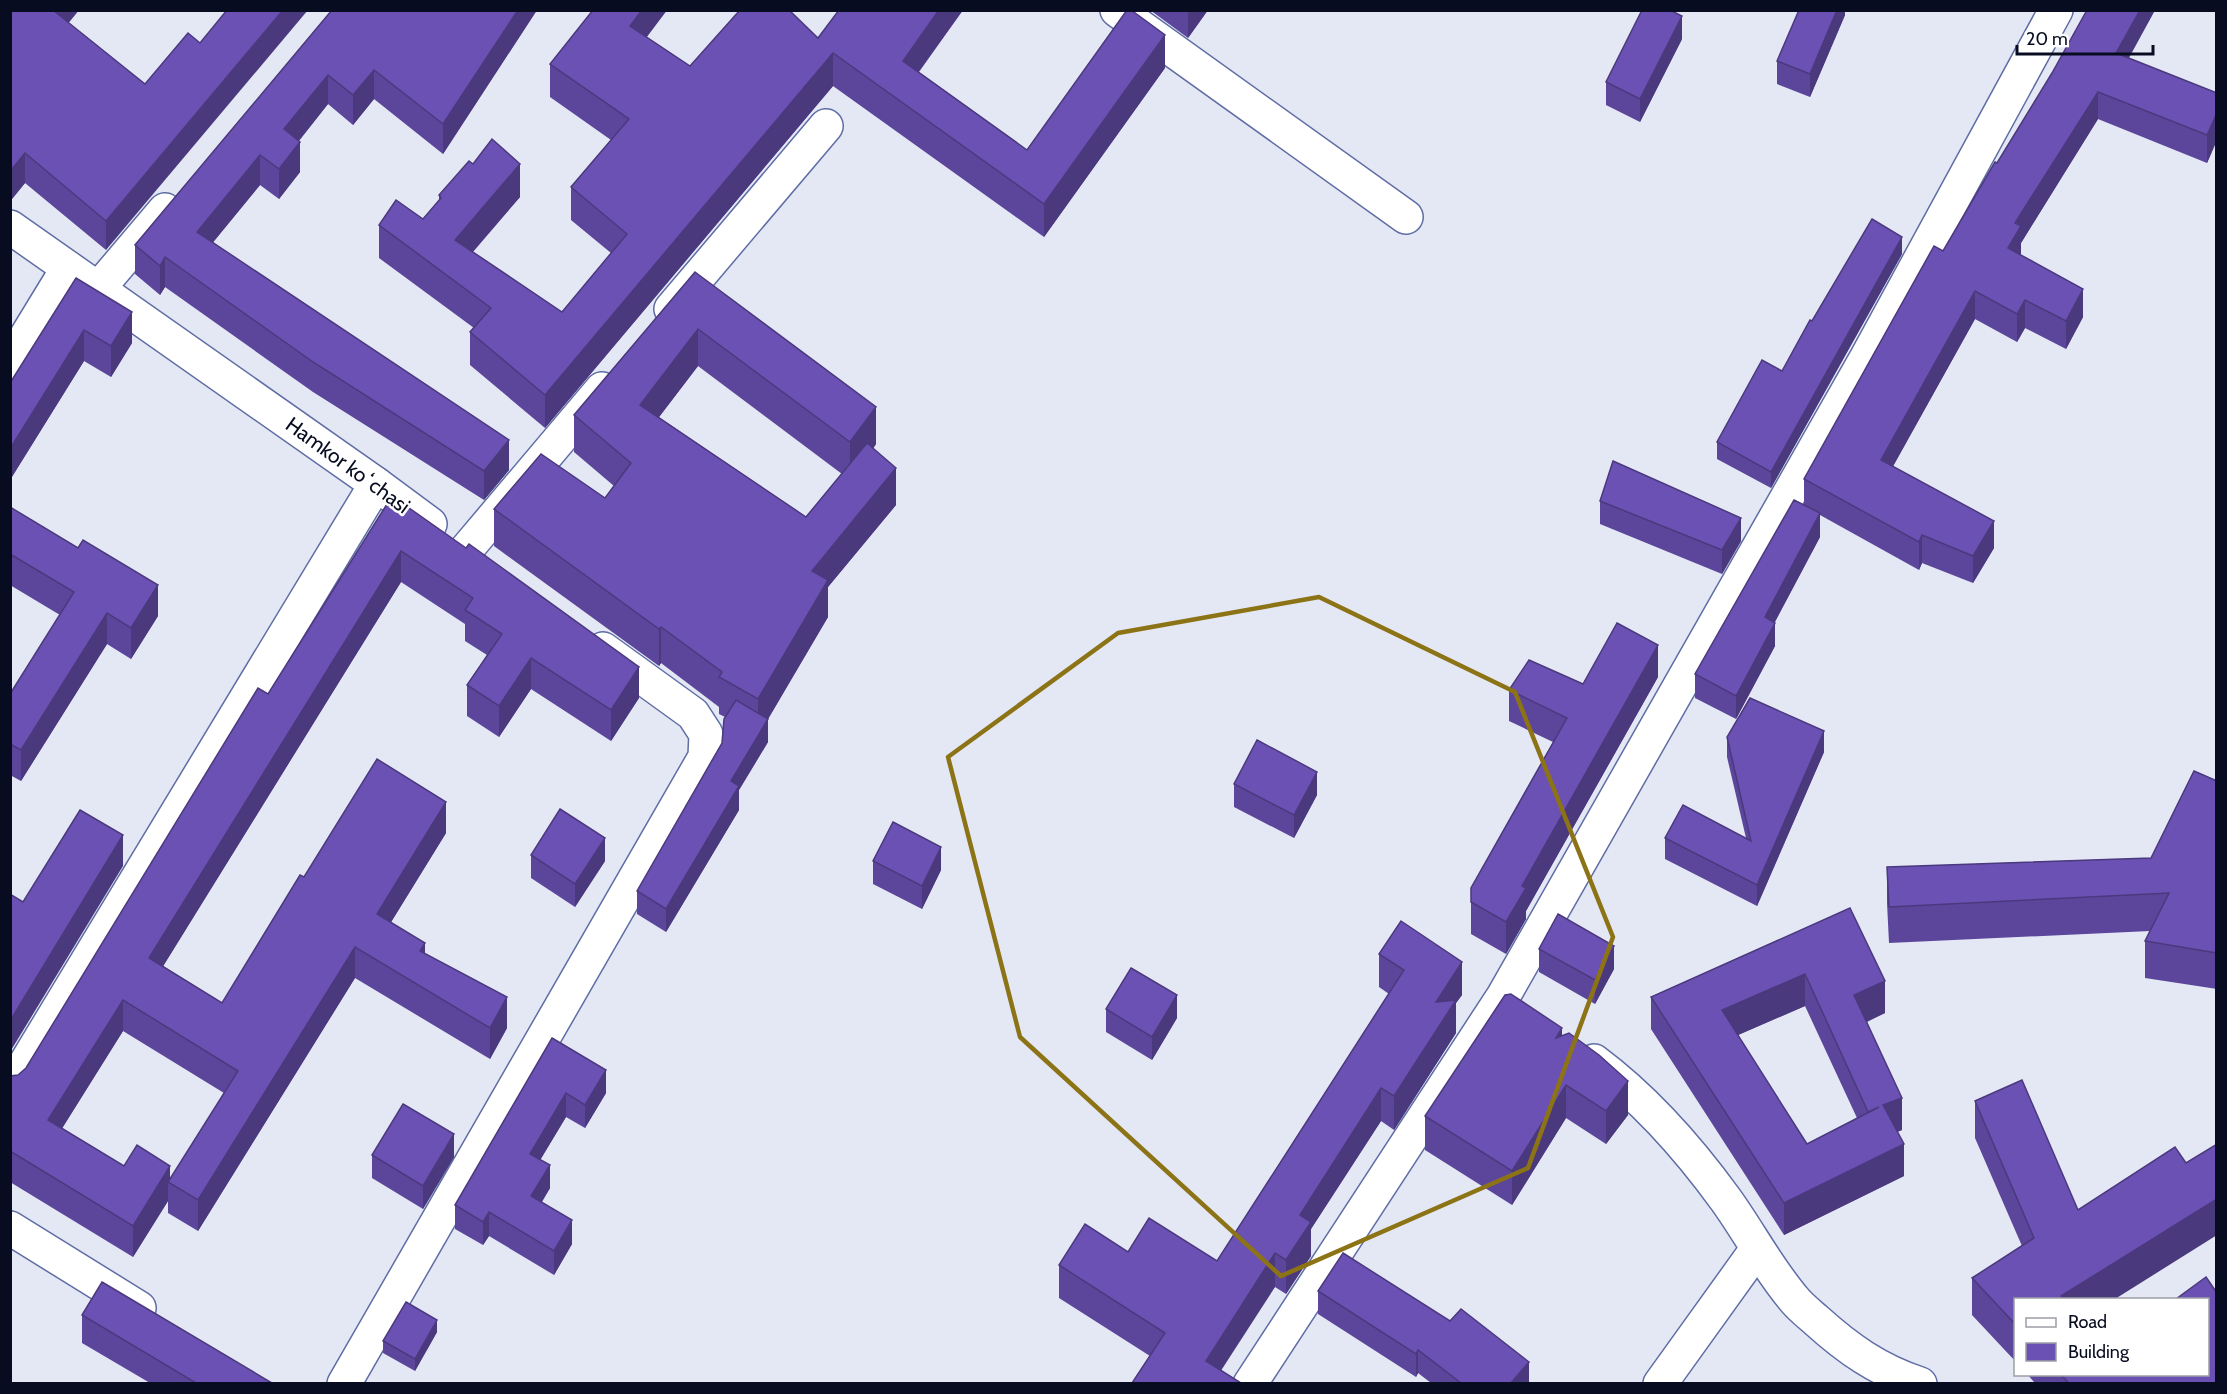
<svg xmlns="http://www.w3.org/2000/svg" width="2227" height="1394" viewBox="0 0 2227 1394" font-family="Cabin,sans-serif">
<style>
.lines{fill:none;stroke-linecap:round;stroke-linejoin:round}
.street-casing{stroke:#5f6da4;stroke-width:36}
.street{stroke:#fff;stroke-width:33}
.wall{fill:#5c469b;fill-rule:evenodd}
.shaded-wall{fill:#4b397e}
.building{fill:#6b51b4;stroke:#4b397e;stroke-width:1.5;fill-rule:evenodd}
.marked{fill:none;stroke:#8c7316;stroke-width:4.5;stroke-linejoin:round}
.labels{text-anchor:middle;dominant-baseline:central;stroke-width:5;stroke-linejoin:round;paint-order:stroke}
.street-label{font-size:21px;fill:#080c20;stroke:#fff}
</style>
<rect width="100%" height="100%" fill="#e4e8f5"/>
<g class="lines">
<g class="street-casing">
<g id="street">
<path d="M 1117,10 L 1406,217"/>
<path d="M 10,227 L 376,484 L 430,524"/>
<path d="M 98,289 L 165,210"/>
<path d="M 671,309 L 826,126"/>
<path d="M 10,363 L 68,268"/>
<path d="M 466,550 L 602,389"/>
<path d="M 1594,1061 C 1645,1099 1689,1149 1726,1200 C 1749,1232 1767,1267 1793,1298 C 1799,1306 1808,1313 1816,1320 C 1848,1349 1878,1370 1920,1384"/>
<path d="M 10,1089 L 376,484"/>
<path d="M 10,1228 L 139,1308"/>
<path d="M 344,1384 L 705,757 L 706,734 L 693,714 L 603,649"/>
<path d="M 1250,1384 L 1504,995 L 1867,357 L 2056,10"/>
<path d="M 1660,1384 L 1757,1249"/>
</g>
</g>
<use href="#street" class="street"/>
</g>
<g class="wall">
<path d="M 10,10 L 79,10 L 68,23 L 145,84 L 106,250 L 25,183 L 12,199 L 10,198 Z"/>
<path d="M 332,10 L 537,10 L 443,154 L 374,99 L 353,125 L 328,104 L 299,141 L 300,172 L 279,199 L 260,185 L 213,242 L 509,470 L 484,500 L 313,392 L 165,287 L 160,295 L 135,274 L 135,245 Z"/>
<path d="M 593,10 L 667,10 L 646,38 L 690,66 L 818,38 L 839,10 L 963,10 L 919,72 L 1027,150 L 1165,68 L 1044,237 L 833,86 L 545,428 L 470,365 L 470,332 L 474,328 L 379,258 L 379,225 L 423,219 L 439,200 L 439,195 L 520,197 L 473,252 L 562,312 L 611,253 L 571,220 L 571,187 L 611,140 L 550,97 L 550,64 Z"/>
<path d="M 1150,10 L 1208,10 L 1188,38 Z"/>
<path d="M 1845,10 L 1845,15 L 1810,97 L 1777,84 L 1777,61 Z"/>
<path d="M 2155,10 L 2129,58 L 2217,113 L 2217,140 L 2207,163 L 2098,119 L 2021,243 L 2020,255 L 2083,317 L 2066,349 L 2025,328 L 2017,342 L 1975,319 L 1893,466 L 1994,548 L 1973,583 L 1922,563 L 1919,570 L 1820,515 L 1820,537 L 1775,622 L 1775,646 L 1736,719 L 1695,698 L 1695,674 L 1804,505 L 1804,479 L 1997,163 Z"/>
<path d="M 1682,39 L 1640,122 L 1606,105 L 1606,82 Z"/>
<path d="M 1902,254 L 1771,488 L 1717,459 L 1717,442 L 1782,371 L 1812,321 Z"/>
<path d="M 695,272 L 876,444 L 873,449 L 896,505 L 828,587 L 828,617 L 768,719 L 768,742 L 739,790 L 739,810 L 666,932 L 637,914 L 637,891 L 722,743 L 725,717 L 719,714 L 719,707 L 661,663 L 659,666 L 494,546 L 494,509 L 605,498 L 614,486 L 574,452 L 574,415 ZM 698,366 L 842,474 L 806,517 L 659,417 Z"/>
<path d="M 76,278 L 132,343 L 111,377 L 84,361 L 10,480 L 10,383 Z"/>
<path d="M 392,496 L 639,698 L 611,741 L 531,689 L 499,737 L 467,716 L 467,685 L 487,655 L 465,641 L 465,624 L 401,582 L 163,966 L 222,1003 L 304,877 L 446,833 L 391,922 L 507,1028 L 490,1059 L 355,978 L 198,1231 L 168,1213 L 168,1201 L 133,1257 L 10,1182 L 10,1076 L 18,1075 L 26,1068 L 268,694 ZM 123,1031 L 224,1093 L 170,1179 L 124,1166 L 62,1128 Z"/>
<path d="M 1600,501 L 1741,541 L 1722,574 L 1600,524 Z"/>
<path d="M 10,507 L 158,616 L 131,659 L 107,644 L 21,781 L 10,775 L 10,694 L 60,615 L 10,585 Z"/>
<path d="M 1658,677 L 1526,911 L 1526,919 L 1506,954 L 1471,934 L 1471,888 L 1553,742 L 1509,721 L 1509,690 Z"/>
<path d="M 1727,737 L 1824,752 L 1757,906 L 1665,859 L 1665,838 L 1746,838 L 1727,757 Z"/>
<path d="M 2217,781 L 2217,989 L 2145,978 L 2145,941 L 2150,931 L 1889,943 L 1887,903 L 1887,867 L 2151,858 Z"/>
<path d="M 1234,784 L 1317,795 L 1294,838 L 1234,807 Z"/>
<path d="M 531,855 L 605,861 L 575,907 L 531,878 Z"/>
<path d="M 873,861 L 941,870 L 922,909 L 873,884 Z"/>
<path d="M 1850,908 L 1885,1013 L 1867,1022 L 1902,1130 L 1897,1132 L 1904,1176 L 1784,1235 L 1651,1029 L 1651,997 ZM 1805,1006 L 1857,1118 L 1807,1144 L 1738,1035 Z"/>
<path d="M 1539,949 L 1614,969 L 1595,1004 L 1539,972 Z"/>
<path d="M 1379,954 L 1462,995 L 1456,1003 L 1456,1033 L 1394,1130 L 1381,1121 L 1311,1229 L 1311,1256 L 1286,1294 L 1275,1287 L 1150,1356 L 1059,1298 L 1059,1265 L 1217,1261 L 1389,994 L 1379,987 Z"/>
<path d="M 1106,1009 L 1177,1018 L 1152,1060 L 1106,1032 Z"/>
<path d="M 1562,1036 L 1628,1115 L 1606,1144 L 1566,1118 L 1512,1205 L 1425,1150 L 1425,1116 Z"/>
<path d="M 552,1038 L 606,1093 L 585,1128 L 566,1117 L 540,1160 L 550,1188 L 542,1202 L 572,1244 L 554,1275 L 489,1236 L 483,1245 L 455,1229 L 455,1205 Z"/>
<path d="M 1975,1101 L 2078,1210 L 2186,1163 L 2016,1299 L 2016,1362 L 1972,1315 L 1972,1278 L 2022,1246 L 1975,1138 Z"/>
<path d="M 372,1155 L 454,1157 L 423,1209 L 372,1178 Z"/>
<path d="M 1318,1291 L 1529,1383 L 1431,1383 L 1418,1373 L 1416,1377 L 1318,1314 Z"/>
<path d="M 82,1315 L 272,1383 L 150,1383 L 82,1343 Z"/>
<path d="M 437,1332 L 415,1371 L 383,1353 L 383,1341 Z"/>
<path d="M 2027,1374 L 2208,1374 L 2217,1383 L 2035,1383 Z"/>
</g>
<g class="shaded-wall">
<path d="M 54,10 L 79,10 L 54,41 Z"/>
<path d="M 283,10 L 308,10 L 106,250 L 106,221 Z"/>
<path d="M 518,10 L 537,10 L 443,154 L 443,124 Z"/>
<path d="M 642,10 L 667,10 L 630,59 L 630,26 Z"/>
<path d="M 939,10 L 963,10 L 903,93 L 903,61 Z"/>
<path d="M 1188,10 L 1208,10 L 1188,38 Z"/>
<path d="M 1837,10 L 1845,10 L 1845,15 L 1810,97 L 1810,74 Z"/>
<path d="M 2140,10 L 2155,10 L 2116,80 L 2116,53 Z"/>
<path d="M 1682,16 L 1682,39 L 1640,122 L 1640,99 Z"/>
<path d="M 1165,35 L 1165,68 L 1044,237 L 1044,204 Z"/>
<path d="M 833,53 L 833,86 L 545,428 L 545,395 Z"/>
<path d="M 374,70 L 374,99 L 353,125 L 353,95 Z"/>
<path d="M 328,75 L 328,104 L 284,159 L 284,129 Z"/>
<path d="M 2098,92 L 2098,119 L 2021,243 L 2021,254 L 2008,276 L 2008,248 L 2015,223 Z"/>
<path d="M 2217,113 L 2217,140 L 2207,163 L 2207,135 Z"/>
<path d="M 300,142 L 300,172 L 279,199 L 279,169 Z"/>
<path d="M 25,153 L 25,183 L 12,199 L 12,169 Z"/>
<path d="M 260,155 L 260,185 L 197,262 L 197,232 Z"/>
<path d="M 520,164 L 520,197 L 455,272 L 455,240 Z"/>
<path d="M 1902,237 L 1902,254 L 1771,488 L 1771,472 Z"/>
<path d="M 165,257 L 165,287 L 160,295 L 160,266 Z"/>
<path d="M 2083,289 L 2083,317 L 2066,349 L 2066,321 Z"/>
<path d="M 1975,291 L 1975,319 L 1881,488 L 1881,460 Z"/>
<path d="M 2025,300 L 2025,328 L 2017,342 L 2017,314 Z"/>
<path d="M 132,312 L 132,343 L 111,377 L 111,346 Z"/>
<path d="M 698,329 L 698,366 L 640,442 L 640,405 Z"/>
<path d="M 84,330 L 84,361 L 10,480 L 10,449 Z"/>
<path d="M 876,407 L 876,444 L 850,479 L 850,442 Z"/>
<path d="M 509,440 L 509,470 L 484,500 L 484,471 Z"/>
<path d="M 896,468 L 896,505 L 828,587 L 828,617 L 758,736 L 758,699 L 812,571 Z"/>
<path d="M 1820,513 L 1820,537 L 1765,640 L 1765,617 Z"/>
<path d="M 1741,518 L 1741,541 L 1722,574 L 1722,550 Z"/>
<path d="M 1994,521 L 1994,548 L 1973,583 L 1973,556 Z"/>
<path d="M 1922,535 L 1922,563 L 1919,570 L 1919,542 Z"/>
<path d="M 401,551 L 401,582 L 149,989 L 149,958 Z"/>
<path d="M 158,585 L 158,616 L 131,659 L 131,628 Z"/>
<path d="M 107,613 L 107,644 L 21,781 L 21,750 Z"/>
<path d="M 1775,623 L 1775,646 L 1736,719 L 1736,696 Z"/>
<path d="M 661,627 L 661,663 L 659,666 L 659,629 Z"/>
<path d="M 1658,645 L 1658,677 L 1526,911 L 1526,919 L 1506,954 L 1506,922 L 1522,886 Z"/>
<path d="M 531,658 L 531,689 L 499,737 L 499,706 Z"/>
<path d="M 639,667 L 639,698 L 611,741 L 611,710 Z"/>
<path d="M 768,719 L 768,742 L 739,790 L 739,810 L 666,932 L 666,909 L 731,781 Z"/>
<path d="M 1824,731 L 1824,752 L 1757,906 L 1757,885 Z"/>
<path d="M 1317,772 L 1317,795 L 1294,838 L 1294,815 Z"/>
<path d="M 446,802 L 446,833 L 377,945 L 377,914 Z"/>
<path d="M 123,835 L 123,866 L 10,1052 L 10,1021 Z"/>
<path d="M 605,838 L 605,861 L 575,907 L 575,884 Z"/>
<path d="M 941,847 L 941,870 L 922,909 L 922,886 Z"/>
<path d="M 425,943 L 425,974 L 420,951 Z"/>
<path d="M 1614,946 L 1614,969 L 1595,1004 L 1595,980 Z"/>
<path d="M 355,947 L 355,978 L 198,1231 L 198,1200 Z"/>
<path d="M 1462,962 L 1462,995 L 1456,1003 L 1456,1033 L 1394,1130 L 1394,1096 L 1436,1002 Z"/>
<path d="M 1805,974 L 1805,1006 L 1722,1042 L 1722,1010 Z"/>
<path d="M 1885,981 L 1885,1013 L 1854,1027 L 1854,995 Z"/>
<path d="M 1177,995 L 1177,1018 L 1152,1060 L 1152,1037 Z"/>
<path d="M 507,997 L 507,1028 L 490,1059 L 490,1028 Z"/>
<path d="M 123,1000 L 123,1031 L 48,1151 L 48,1120 Z"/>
<path d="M 1562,1028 L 1562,1062 L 1556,1038 Z"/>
<path d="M 606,1070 L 606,1093 L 585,1128 L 585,1105 Z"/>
<path d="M 1628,1081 L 1628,1115 L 1606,1144 L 1606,1111 Z"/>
<path d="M 1566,1085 L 1566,1118 L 1512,1205 L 1512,1171 Z"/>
<path d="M 1381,1088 L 1381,1121 L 1311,1229 L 1311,1256 L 1286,1294 L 1286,1260 L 1300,1215 Z"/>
<path d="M 566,1093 L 566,1117 L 530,1177 L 530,1154 Z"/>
<path d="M 1902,1098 L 1902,1130 L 1883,1138 L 1883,1105 Z"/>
<path d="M 454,1134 L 454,1157 L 423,1209 L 423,1186 Z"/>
<path d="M 1904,1144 L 1904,1176 L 1784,1235 L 1784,1203 Z"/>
<path d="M 550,1165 L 550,1188 L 531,1219 L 531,1196 Z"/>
<path d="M 170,1166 L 170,1183 L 168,1182 L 168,1201 L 133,1257 L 133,1226 Z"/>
<path d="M 2217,1199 L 2217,1235 L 2115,1299 L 2061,1299 L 2061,1296 Z"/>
<path d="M 489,1212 L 489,1236 L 483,1245 L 483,1222 Z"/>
<path d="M 572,1220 L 572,1244 L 554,1275 L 554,1251 Z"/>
<path d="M 1275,1253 L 1275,1287 L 1213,1383 L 1206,1361 Z"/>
<path d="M 437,1320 L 437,1332 L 415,1371 L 415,1359 Z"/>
<path d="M 1418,1350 L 1418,1373 L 1416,1377 L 1416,1354 Z"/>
<path d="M 1529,1362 L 1529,1383 L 1511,1383 Z"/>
</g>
<g class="building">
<path d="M 10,10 L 54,10 L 54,11 L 145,84 L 188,33 L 200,43 L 227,10 L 283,10 L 106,221 L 25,153 L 12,169 L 10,168 Z"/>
<path d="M 332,10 L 518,10 L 443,124 L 374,70 L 353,95 L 328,75 L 284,129 L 300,142 L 279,169 L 260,155 L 197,232 L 509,440 L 484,471 L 313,362 L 165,257 L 160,266 L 135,245 Z"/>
<path d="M 593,10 L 642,10 L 630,26 L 690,66 L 740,10 L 789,10 L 818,38 L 839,10 L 939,10 L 903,61 L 1027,150 L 1127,10 L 1131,10 L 1165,35 L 1044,204 L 833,53 L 545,395 L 470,332 L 491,308 L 379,225 L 396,200 L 423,219 L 441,198 L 439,195 L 469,161 L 473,164 L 492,139 L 520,164 L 455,240 L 562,312 L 627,234 L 571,187 L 629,119 L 550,64 Z"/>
<path d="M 1642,10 L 1670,10 L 1682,16 L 1640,99 L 1606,82 Z"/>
<path d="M 1799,10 L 1837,10 L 1810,74 L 1777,61 Z"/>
<path d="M 2087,10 L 2140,10 L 2116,53 L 2217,93 L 2217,113 L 2207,135 L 2098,92 L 2015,223 L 2021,226 L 2008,248 L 2083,289 L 2066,321 L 2025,300 L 2017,314 L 1975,291 L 1881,460 L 1994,521 L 1973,556 L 1922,535 L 1919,542 L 1804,479 L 1934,246 L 1943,251 L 1995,162 L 1997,163 L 2052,73 Z"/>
<path d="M 1872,219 L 1902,237 L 1771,472 L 1717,442 L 1762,360 L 1782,371 L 1810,320 L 1812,321 Z"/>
<path d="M 695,272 L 876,407 L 850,442 L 698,329 L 640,405 L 806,517 L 867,443 L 896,468 L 812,571 L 828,580 L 758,699 L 719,677 L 722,672 L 661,627 L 659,629 L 494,509 L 541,454 L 605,498 L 631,463 L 574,415 Z"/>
<path d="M 76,278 L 132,312 L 111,346 L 84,330 L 10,449 L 10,383 Z"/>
<path d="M 1613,461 L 1741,518 L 1722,550 L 1600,501 Z"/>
<path d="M 392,496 L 466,548 L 469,544 L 639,667 L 611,710 L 531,658 L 499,706 L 467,685 L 502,634 L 465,610 L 473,598 L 401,551 L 149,958 L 222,1003 L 300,875 L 304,877 L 377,759 L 446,802 L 377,914 L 425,943 L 420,951 L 507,997 L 490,1028 L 355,947 L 198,1200 L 168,1182 L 238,1071 L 123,1000 L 48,1120 L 124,1166 L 137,1145 L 170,1166 L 133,1226 L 10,1151 L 10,1076 L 18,1075 L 26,1068 L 258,688 L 268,694 Z"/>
<path d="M 1794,500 L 1820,513 L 1765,617 L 1775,623 L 1736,696 L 1695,674 Z"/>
<path d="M 10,507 L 78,548 L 83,540 L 158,585 L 131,628 L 107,613 L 21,750 L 10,744 L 10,694 L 74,592 L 10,554 Z"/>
<path d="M 1617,623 L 1658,645 L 1522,886 L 1526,888 L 1506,922 L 1471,902 L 1471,888 L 1567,718 L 1509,690 L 1529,660 L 1583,684 Z"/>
<path d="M 1750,698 L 1824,731 L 1757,885 L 1665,838 L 1683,805 L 1751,841 L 1727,737 Z"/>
<path d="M 736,700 L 768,719 L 731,781 L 739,786 L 666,909 L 637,891 L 722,743 L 724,719 Z"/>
<path d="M 1257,740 L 1317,772 L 1294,815 L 1234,784 Z"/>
<path d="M 2194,771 L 2217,781 L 2217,953 L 2145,941 L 2169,893 L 1889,907 L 1887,867 L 2151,858 Z"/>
<path d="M 560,809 L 605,838 L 575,884 L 531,855 Z"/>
<path d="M 80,810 L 123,835 L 10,1021 L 10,894 L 23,902 Z"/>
<path d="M 893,822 L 941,847 L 922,886 L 873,861 Z"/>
<path d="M 1850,908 L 1885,981 L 1854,995 L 1902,1098 L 1883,1105 L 1904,1144 L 1784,1203 L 1651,997 ZM 1805,974 L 1868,1112 L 1879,1107 L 1807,1144 L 1722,1010 Z"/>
<path d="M 1558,914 L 1614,946 L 1595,980 L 1539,949 Z"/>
<path d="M 1401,921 L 1462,962 L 1436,1002 L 1456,1000 L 1394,1096 L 1381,1088 L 1300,1215 L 1311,1222 L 1286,1260 L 1275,1253 L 1206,1361 L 1241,1383 L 1132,1383 L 1165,1333 L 1059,1265 L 1085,1224 L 1128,1252 L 1149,1218 L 1217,1261 L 1404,970 L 1379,954 Z"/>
<path d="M 1131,968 L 1177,995 L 1152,1037 L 1106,1009 Z"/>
<path d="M 1511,994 L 1562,1028 L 1556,1038 L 1569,1033 L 1599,1055 L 1628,1081 L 1606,1111 L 1566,1085 L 1512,1171 L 1425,1116 L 1505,995 Z"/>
<path d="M 552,1038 L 606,1070 L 585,1105 L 566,1093 L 530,1154 L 550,1165 L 531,1196 L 572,1220 L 554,1251 L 489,1212 L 483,1222 L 455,1205 Z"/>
<path d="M 2022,1080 L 2078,1210 L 2175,1147 L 2186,1163 L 2217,1144 L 2217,1199 L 2061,1296 L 2064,1299 L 2016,1299 L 2016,1325 L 1972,1278 L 2034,1238 L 1975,1101 Z"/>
<path d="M 403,1104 L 454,1134 L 423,1186 L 372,1155 Z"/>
<path d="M 1343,1253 L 1450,1321 L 1461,1309 L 1529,1362 L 1511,1383 L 1461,1383 L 1418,1350 L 1416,1354 L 1318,1291 Z"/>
<path d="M 2206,1277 L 2217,1293 L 2217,1383 L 2069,1383 L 2060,1374 L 2208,1374 L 2208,1299 L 2176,1299 Z"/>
<path d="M 102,1282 L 272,1383 L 196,1383 L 82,1315 Z"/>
<path d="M 406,1302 L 437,1320 L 415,1359 L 383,1341 Z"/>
</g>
<path class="marked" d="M 1319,597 L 1515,692 L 1613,937 L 1528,1168 L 1281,1276 L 1020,1037 L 948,757 L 1118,633 Z"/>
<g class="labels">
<g class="street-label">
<text transform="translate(348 465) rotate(36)">Hamkor koʻchasi</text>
</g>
</g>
<rect width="2227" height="1394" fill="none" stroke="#080c20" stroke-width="24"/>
<rect x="2014" y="1298" width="195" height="78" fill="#ffffff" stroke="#9c9ea6" stroke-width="1.5"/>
<rect x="2026" y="1318" width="30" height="9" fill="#ffffff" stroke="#9c9ea6" stroke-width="1.5"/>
<text x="2068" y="1328" font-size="18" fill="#080c20">Road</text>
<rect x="2026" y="1343" width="30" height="18" fill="#6b51b4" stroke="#9c9ea6" stroke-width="1.5"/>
<text x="2068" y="1358" font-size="18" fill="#080c20">Building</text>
<path d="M2017 45v9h136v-9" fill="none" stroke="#080c20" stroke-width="3"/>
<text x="2026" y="45" font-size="18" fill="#080c20" stroke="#ffffff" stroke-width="4.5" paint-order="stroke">20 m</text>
</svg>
